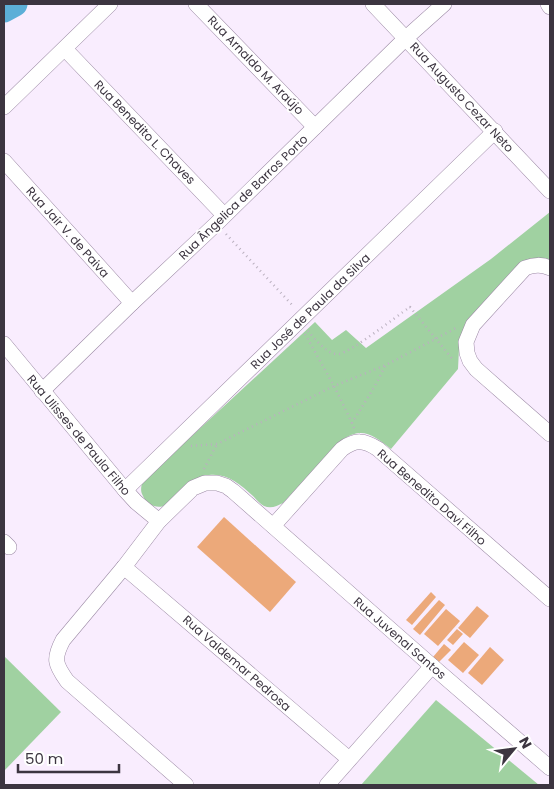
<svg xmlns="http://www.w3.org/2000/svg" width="554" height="789" viewBox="0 0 554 789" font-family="Poppins,sans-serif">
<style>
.green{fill:#a0d1a1}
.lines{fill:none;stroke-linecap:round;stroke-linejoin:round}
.river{stroke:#5cafd8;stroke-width:25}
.building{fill:#eca97a}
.minor-casing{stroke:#9c8aa5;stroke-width:16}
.path{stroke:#bab0bf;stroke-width:2.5;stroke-dasharray:1 4;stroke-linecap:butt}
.minor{stroke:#fff;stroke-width:15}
.labels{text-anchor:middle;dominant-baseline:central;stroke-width:4;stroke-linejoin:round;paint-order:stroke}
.street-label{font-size:12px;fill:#3c3540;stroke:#fff}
</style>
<rect width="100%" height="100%" fill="#f9edfe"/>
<g class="green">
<path d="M 550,212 L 550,260 L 537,260 L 459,349 L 458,369 L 391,449 C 373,435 361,425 340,442 L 283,503 C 277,506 271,509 264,506 C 260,504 256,499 253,496 C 240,484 227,473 209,475 C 193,477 184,486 173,497 C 171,499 168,503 165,505 C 158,510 146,504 143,496 C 140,491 141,486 143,481 L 315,322 L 332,340 L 346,330 L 366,348 L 491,259 Z"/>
<path d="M 4,656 L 61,712 L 4,771 Z"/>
<path d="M 436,700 L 539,785 L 361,785 Z"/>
</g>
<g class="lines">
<path class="river" d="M 4,10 L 15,4"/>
</g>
<g class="building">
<path d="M 224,517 L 296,582 L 270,612 L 197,547 Z"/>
<path d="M 431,592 L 436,597 L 412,625 L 406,620 Z"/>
<path d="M 439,600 L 445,605 L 420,635 L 413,629 Z"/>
<path d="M 477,606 L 489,616 L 470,638 L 458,628 Z"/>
<path d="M 446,609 L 460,621 L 438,646 L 424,634 Z"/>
<path d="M 457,629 L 463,634 L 453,645 L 447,640 Z"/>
<path d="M 464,642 L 479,655 L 463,673 L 448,660 Z"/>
<path d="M 444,644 L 451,650 L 439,662 L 433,657 Z"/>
<path d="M 490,647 L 504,660 L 482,685 L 468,673 Z"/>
</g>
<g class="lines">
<g class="minor-casing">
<g id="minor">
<path d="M 196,4 L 315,127"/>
<path d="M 373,4 L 550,191"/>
<path d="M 548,4 L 550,7"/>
<path d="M 65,49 L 224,215"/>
<path d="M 4,107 L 110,4"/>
<path d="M 4,161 L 132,303"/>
<path d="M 550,268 C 541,264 534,265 525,268 L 473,325 L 466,342 L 467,353 L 470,361 L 476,369 L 550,434"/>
<path d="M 4,344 L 125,490 L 136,502 L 159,521"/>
<path d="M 42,391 L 132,303 L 216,224 L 406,38 L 444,4"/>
<path d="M 125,490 L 495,131"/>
<path d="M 273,526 L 342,449 C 356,439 364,440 378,449 L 550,599"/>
<path d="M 4,542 L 9,547"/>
<path d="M 124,567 L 349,759"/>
<path d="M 186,785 L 67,681 C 55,664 53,659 63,640 L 124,567 L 159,521 L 193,488 L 205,483 L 217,483 L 226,486 L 233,491 L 432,666 L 550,768"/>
<path d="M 327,785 L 432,666"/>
</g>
</g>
<g class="path">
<path d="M 226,234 L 294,307"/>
<path d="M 308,331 C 315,339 327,355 339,354 C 351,352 397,316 410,307 L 454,361"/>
<path d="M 305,334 L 334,386 L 352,423"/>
<path d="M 354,428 L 352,423 L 375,386 L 385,366"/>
<path d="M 191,446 L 217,444 L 334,386 L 386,365 L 458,327"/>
<path d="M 204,469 L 217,444"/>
</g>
<use href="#minor" class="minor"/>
</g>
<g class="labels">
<g class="street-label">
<text transform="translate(256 65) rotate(46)">Rua Arnaldo M. Araújo</text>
<text transform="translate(462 97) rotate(47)">Rua Augusto Cezar Neto</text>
<text transform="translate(145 132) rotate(46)">Rua Benedito L. Chaves</text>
<text transform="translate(243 197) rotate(-44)">Rua Ângelica de Barros Porto</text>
<text transform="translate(68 232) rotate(48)">Rua Jair V. de Paiva</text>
<text transform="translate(310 311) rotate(-44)">Rua José de Paula da Silva</text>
<text transform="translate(79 435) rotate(50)">Rua Ulisses de Paula Filho</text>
<text transform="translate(432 497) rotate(41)">Rua Benedito Davi Filho</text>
<text transform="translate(400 638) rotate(41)">Rua Juvenal Santos</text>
<text transform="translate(237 663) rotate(41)">Rua Valdemar Pedrosa</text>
</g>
</g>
<rect width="554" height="789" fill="none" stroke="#3c3540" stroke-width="10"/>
<g transform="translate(514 749) rotate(61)" stroke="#ffffff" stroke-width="4" paint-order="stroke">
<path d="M0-4L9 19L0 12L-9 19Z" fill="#3c3540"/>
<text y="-8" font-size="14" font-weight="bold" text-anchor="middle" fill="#3c3540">N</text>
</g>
<path d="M18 764v8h101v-8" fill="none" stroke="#3c3540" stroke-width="2.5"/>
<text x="25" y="764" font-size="15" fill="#3c3540" stroke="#ffffff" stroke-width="4" paint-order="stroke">50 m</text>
</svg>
